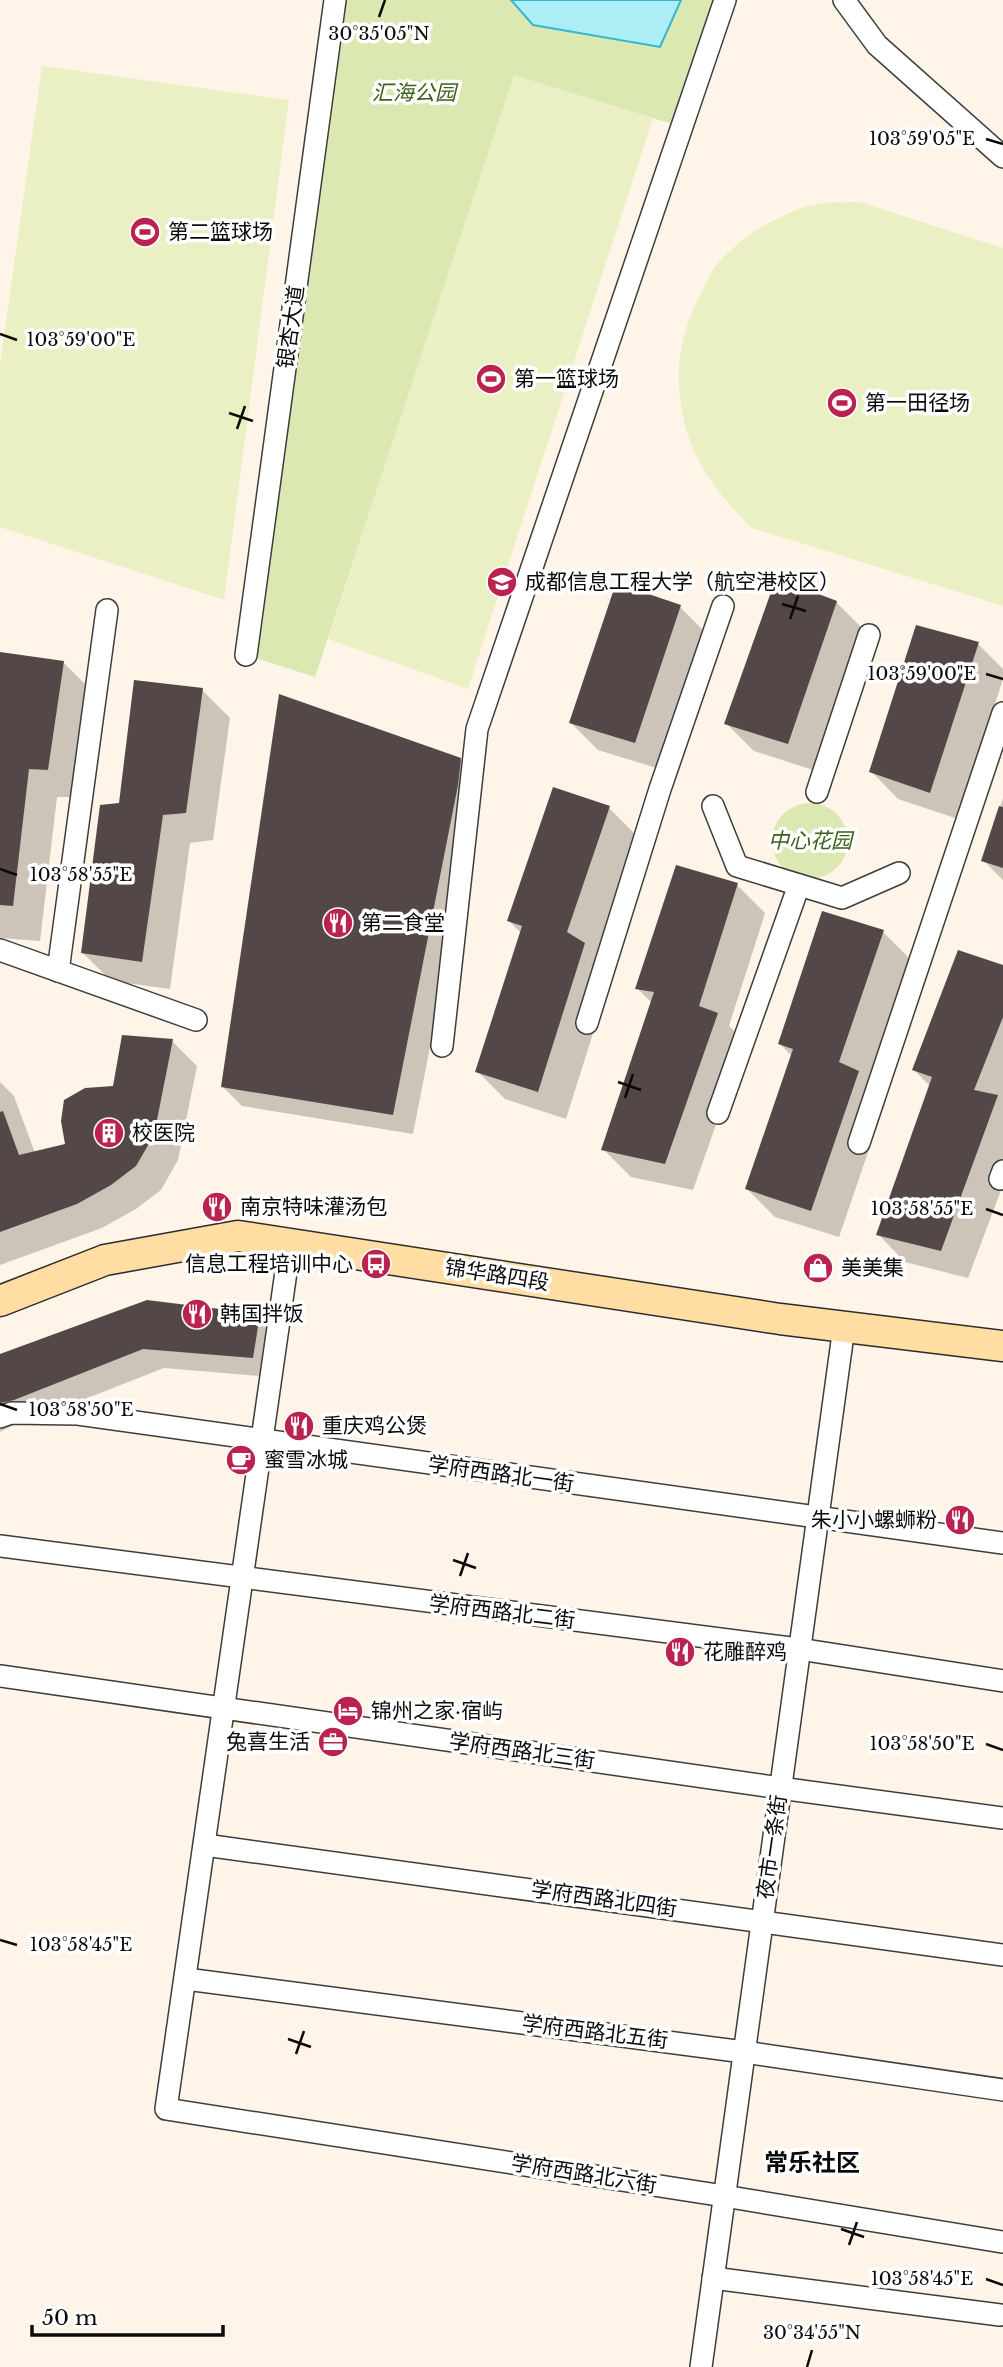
<svg xmlns="http://www.w3.org/2000/svg" width="1003" height="2367" viewBox="0 0 1003 2367" font-family="'Libre Baskerville','Noto Sans SC',serif">
<style>
.green{fill:#dce8b2}
.pitch{fill:#ebf0c4}
.water{fill:#acedf6;stroke:#33b7ce;stroke-width:2}
.shadow{fill:#0003}
.building{fill:#534847}
.lines{fill:none;stroke-linecap:round;stroke-linejoin:round}
.street-casing{stroke:#3d3d3d;stroke-width:24}
.secondary-casing{stroke:#2c2c2c;stroke-width:33}
.street{stroke:#fff;stroke-width:21}
.secondary{stroke:#ffdda3;stroke-width:30}
.ticks{fill:none;stroke:#0a0a0a;stroke-width:2.5}
.labels{text-anchor:middle;dominant-baseline:central;stroke-width:7;stroke-linejoin:round;paint-order:stroke}
.park-label{font-size:21px;font-style:italic;fill:#3b611b;stroke:#fff}
.poi-label{font-size:21px;fill:#0a0a0a;stroke:#fff;text-anchor:start}
.street-label{font-size:21px;fill:#0a0a0a;stroke:#fff}
.quarter-label{font-size:24px;font-weight:bold;fill:#0a0a0a;stroke:#fff}
.ticks-label{font-size:18px;text-anchor:middle;fill:#0a0a0a;stroke:#fff;stroke-width:7;stroke-linejoin:round;paint-order:stroke}
</style>
<rect width="100%" height="100%" fill="#fff4e8"/>
<g class="green">
<path d="M 335,0 L 725,0 L 682,127 L 514,76 L 315,677 L 246,655 Z"/>
<circle cx="810" cy="841" r="38"/>
</g>
<g class="pitch">
<path d="M 42,66 L 289,100 L 224,600 L 0,527 L 0,364 Z"/>
<path d="M 514,75 L 653,118 L 468,689 L 328,639 Z"/>
<path d="M 860,202 L 1003,248 L 1003,606 L 752,528 C 722,499 693,463 684,421 C 674,376 678,342 697,301 C 703,291 707,278 714,268 C 736,239 786,208 823,203 C 835,202 848,202 860,202 Z"/>
</g>
<path class="water" d="M 511,0 L 681,0 L 660,47 L 533,25 Z"/>
<g class="shadow">
<path d="M 836,602 L 864,630 L 816,771 L 754,751 L 726,723 Z"/>
<path d="M 680,607 L 708,635 L 663,770 L 598,750 L 571,723 Z"/>
<path d="M 978,644 L 1003,669 L 1003,679 L 958,819 L 898,799 L 871,771 Z"/>
<path d="M 0,653 L 63,662 L 91,690 L 75,797 L 57,797 L 40,941 L 0,938 Z"/>
<path d="M 202,690 L 230,718 L 213,840 L 190,843 L 170,989 L 111,981 L 83,953 L 121,805 Z"/>
<path d="M 460,759 L 480,780 L 477,806 L 413,1134 L 242,1106 L 222,1086 Z"/>
<path d="M 1003,798 L 1003,880 L 983,860 Z"/>
<path d="M 609,808 L 637,836 L 596,956 L 612,973 L 566,1119 L 505,1099 L 477,1071 L 522,934 L 509,921 Z"/>
<path d="M 737,885 L 765,913 L 729,1026 L 745,1042 L 693,1190 L 631,1177 L 603,1149 L 652,1003 L 637,988 Z"/>
<path d="M 883,932 L 911,960 L 868,1082 L 886,1100 L 839,1237 L 775,1217 L 747,1189 L 792,1056 L 780,1044 Z"/>
<path d="M 1003,967 L 1003,1185 L 968,1278 L 905,1262 L 878,1234 L 930,1086 L 914,1070 Z"/>
<path d="M 172,1041 L 197,1066 L 178,1160 L 161,1190 L 136,1209 L 102,1228 L 0,1265 L 0,1082 L 14,1096 L 35,1153 L 66,1146 L 114,1088 Z"/>
<path d="M 260,1316 L 279,1336 L 272,1377 L 164,1368 L 34,1419 L 16,1424 L 0,1432 L 0,1356 Z"/>
</g>
<g class="building">
<path d="M 776,578 L 837,601 L 788,744 L 724,724 Z"/>
<path d="M 616,583 L 681,605 L 635,743 L 569,723 Z"/>
<path d="M 916,625 L 979,642 L 930,793 L 869,772 Z"/>
<path d="M 0,652 L 64,661 L 48,770 L 29,769 L 13,906 L 0,905 Z"/>
<path d="M 134,680 L 203,688 L 186,813 L 163,815 L 142,962 L 81,953 L 100,805 L 119,803 Z"/>
<path d="M 279,694 L 461,758 L 458,785 L 393,1115 L 221,1087 Z"/>
<path d="M 553,787 L 610,806 L 567,932 L 585,943 L 538,1092 L 475,1072 L 522,926 L 507,921 Z"/>
<path d="M 999,806 L 1003,807 L 1003,868 L 981,861 Z"/>
<path d="M 676,865 L 738,883 L 699,1006 L 718,1013 L 665,1164 L 601,1150 L 654,992 L 635,989 Z"/>
<path d="M 822,911 L 884,930 L 839,1062 L 859,1071 L 811,1211 L 745,1189 L 793,1049 L 778,1044 Z"/>
<path d="M 958,950 L 1003,965 L 1003,1017 L 974,1090 L 998,1095 L 941,1251 L 876,1235 L 932,1077 L 912,1070 Z"/>
<path d="M 122,1035 L 173,1039 L 154,1135 L 136,1166 L 111,1185 L 77,1204 L 0,1232 L 0,1112 L 3,1111 L 19,1155 L 65,1144 L 61,1121 L 64,1100 L 85,1088 L 113,1086 Z"/>
<path d="M 147,1300 L 260,1314 L 253,1358 L 143,1349 L 14,1400 L 0,1403 L 0,1354 Z"/>
</g>
<g class="lines">
<g class="street-casing">
<g id="street">
<path d="M 844,0 L 877,45 L 1003,157"/>
<path d="M 246,655 L 335,0"/>
<path d="M 817,792 L 869,635"/>
<path d="M 713,806 L 737,866 L 842,898 L 899,873"/>
<path d="M 0,950 L 196,1020"/>
<path d="M 58,971 L 107,610"/>
<path d="M 587,1023 L 660,789 L 723,606"/>
<path d="M 442,1046 L 477,729 L 725,0"/>
<path d="M 718,1113 L 799,885"/>
<path d="M 859,1143 L 1003,713"/>
<path d="M 1000,1179 L 1003,1171"/>
<path d="M 290,1244 L 166,2109 L 724,2196 L 1002,2242"/>
<path d="M 0,1417 L 11,1413 L 78,1414 L 1003,1543"/>
<path d="M 0,1546 L 799,1649 L 1003,1681"/>
<path d="M 0,1676 L 780,1788 L 1003,1818"/>
<path d="M 205,1845 L 1003,1955"/>
<path d="M 186,1979 L 744,2052 L 1003,2090"/>
<path d="M 713,2278 L 1000,2315"/>
<path d="M 701,2367 L 844,1327"/>
</g>
</g>
<g class="secondary-casing">
<path id="secondary" d="M 0,1301 L 105,1260 L 238,1236 L 780,1319 L 1003,1346"/>
</g>
<use href="#street" class="street"/>
<use href="#secondary" class="secondary"/>
</g>
<path class="ticks" d="M 379,17 L 385,0M 986,139 L 1003,144M 0,334 L 17,340M 229,413 L 253,421M 237,429 L 245,406M 782,604 L 806,611M 790,619 L 798,596M 986,674 L 1003,679M 0,869 L 17,875M 618,1082 L 641,1090M 625,1098 L 633,1074M 986,1209 L 1003,1215M 0,1404 L 17,1410M 453,1560 L 476,1568M 460,1576 L 468,1553M 986,1744 L 1003,1750M 0,1940 L 17,1945M 288,2039 L 311,2047M 296,2054 L 304,2031M 841,2229 L 864,2237M 849,2245 L 857,2222M 986,2279 L 1003,2285M 807,2367 L 812,2350"/>
<defs>
<g id="stadium-disc" transform="scale(1.575)"><circle r="9.5" fill="#ba2250" stroke="#fff"/><path d="M0-5a6.5 5 0 1 0 0 10a6.5 5 0 1 0 0-10ZM-3.5-1.8h7v3.6h-7Z" fill="#fff"/></g>
<g id="university-disc" transform="scale(1.575)"><circle r="9.5" fill="#ba2250" stroke="#fff"/><path d="M0-5L7-2L0 1L-7-2ZM-4 1L0 2.5L4 1V4Q0 6-4 4Z" fill="#fff"/></g>
<g id="restaurant-disc" transform="scale(1.575)"><circle r="9.5" fill="#ba2250" stroke="#fff"/><path d="M-5-6h1v4h1v-4h1v4h1v-4h1v5L-1.5 .5V6h-2V.5L-5-1ZM5-6V6H3V1.5H1.5Q1.5-4 5-6Z" fill="#fff"/></g>
<g id="building-disc" transform="scale(1.575)"><circle r="9.5" fill="#ba2250" stroke="#fff"/><path d="M-4-6H4V6H1V3H-1V6H-4ZM-2.5-4.3h1.7v1.8h-1.7ZM.8-4.3h1.7v1.8H.8ZM-2.5-1h1.7V.8h-1.7ZM.8-1h1.7V.8H.8Z" fill="#fff"/></g>
<g id="bus-disc" transform="scale(1.575)"><circle r="9.5" fill="#ba2250" stroke="#fff"/><path d="M-5-6H5V4H4V6H2V4H-2V6H-4V4H-5ZM-3.5-4V0h7V-4ZM-3.5 1.2v1.5H-2V1.2ZM2 1.2v1.5H3.5V1.2Z" fill="#fff"/></g>
<g id="shop-disc" transform="scale(1.575)"><circle r="9.5" fill="#ba2250" stroke="#fff"/><path d="M-5-2.5h2.3a2.7 3.5 0 0 1 5.4 0H5L5.5 6h-11ZM-1.5-2.5h3a1.5 2.3 0 0 0-3 0Z" fill="#fff"/></g>
<g id="cafe-disc" transform="scale(1.575)"><circle r="9.5" fill="#ba2250" stroke="#fff"/><path d="M-5.5-4.5H6V0H3Q3 3.5 0 3.5H-2.5Q-5.5 3.5-5.5 0ZM3-3.2v2h1.7v-2ZM-6 4.5H4V6H-6Z" fill="#fff"/></g>
<g id="hotel-disc" transform="scale(1.575)"><circle r="9.5" fill="#ba2250" stroke="#fff"/><path d="M-6-4.5h1.5V1H6V5H4.5V3h-9V5H-6ZM-4 0a1.8 1.8 0 1 1 3.6 0ZM.5 0V-2.5h3Q6-2.5 6 0Z" fill="#fff"/></g>
<g id="office-disc" transform="scale(1.575)"><circle r="9.5" fill="#ba2250" stroke="#fff"/><path d="M-6-3h4V-5.5h4V-3h4V5H-6ZM-1-4.5V-3h2v-1.5ZM-6 0V1H6V0Z" fill="#fff"/></g>
</defs>
<g fill-rule="evenodd">
<use href="#stadium-disc" x="145" y="232"/>
<use href="#stadium-disc" x="491" y="379"/>
<use href="#stadium-disc" x="842" y="403"/>
<use href="#university-disc" x="502" y="582"/>
<use href="#restaurant-disc" x="338" y="923"/>
<use href="#building-disc" x="109" y="1133"/>
<use href="#restaurant-disc" x="217" y="1207"/>
<use href="#bus-disc" x="376" y="1264"/>
<use href="#shop-disc" x="818" y="1268"/>
<use href="#restaurant-disc" x="197" y="1314"/>
<use href="#restaurant-disc" x="299" y="1426"/>
<use href="#cafe-disc" x="241" y="1460"/>
<use href="#restaurant-disc" x="960" y="1520"/>
<use href="#restaurant-disc" x="680" y="1652"/>
<use href="#hotel-disc" x="348" y="1711"/>
<use href="#office-disc" x="333" y="1742"/>
</g>
<g class="labels">
<g class="park-label">
<text x="414" y="93">汇海公园</text>
<text x="810" y="841">中心花园</text>
</g>
<g class="poi-label">
<text x="168" y="232">第二篮球场</text>
<text x="514" y="379">第一篮球场</text>
<text x="865" y="403">第一田径场</text>
<text x="525" y="582">成都信息工程大学（航空港校区）</text>
<text x="361" y="923">第二食堂</text>
<text x="132" y="1133">校医院</text>
<text x="240" y="1207">南京特味灌汤包</text>
<text x="353" y="1264" text-anchor="end">信息工程培训中心</text>
<text x="841" y="1268">美美集</text>
<text x="220" y="1314">韩国拌饭</text>
<text x="322" y="1426">重庆鸡公煲</text>
<text x="264" y="1460">蜜雪冰城</text>
<text x="937" y="1520" text-anchor="end">朱小小螺蛳粉</text>
<text x="703" y="1652">花雕醉鸡</text>
<text x="371" y="1711">锦州之家·宿屿</text>
<text x="310" y="1742" text-anchor="end">兔喜生活</text>
</g>
<g class="street-label">
<text transform="translate(291 327) rotate(-82)">银杏大道</text>
<text transform="translate(497 1275) rotate(9)">锦华路四段</text>
<text transform="translate(501 1474) rotate(8)">学府西路北一街</text>
<text transform="translate(502 1612) rotate(7)">学府西路北二街</text>
<text transform="translate(522 1751) rotate(8)">学府西路北三街</text>
<text transform="translate(772 1847) rotate(-82)">夜市一条街</text>
<text transform="translate(604 1899) rotate(8)">学府西路北四街</text>
<text transform="translate(595 2032) rotate(7)">学府西路北五街</text>
<text transform="translate(584 2174) rotate(9)">学府西路北六街</text>
</g>
<g class="quarter-label">
<text x="812" y="2162">常乐社区</text>
</g>
</g>
<g class="ticks-label">
<text x="379" y="40">30°35'05"N</text>
<text x="922" y="145">103°59'05"E</text>
<text x="81" y="346">103°59'00"E</text>
<text x="922" y="680">103°59'00"E</text>
<text x="81" y="881">103°58'55"E</text>
<text x="922" y="1215">103°58'55"E</text>
<text x="81" y="1416">103°58'50"E</text>
<text x="922" y="1750">103°58'50"E</text>
<text x="81" y="1951">103°58'45"E</text>
<text x="922" y="2285">103°58'45"E</text>
<text x="812" y="2339">30°34'55"N</text>
</g>
<path d="M32 2325v10h191v-10" fill="none" stroke="#0a0a0a" stroke-width="3.5"/>
<text x="42" y="2325" font-size="21" fill="#0a0a0a" stroke="#ffffff" stroke-width="5" paint-order="stroke">50 m</text>
</svg>
